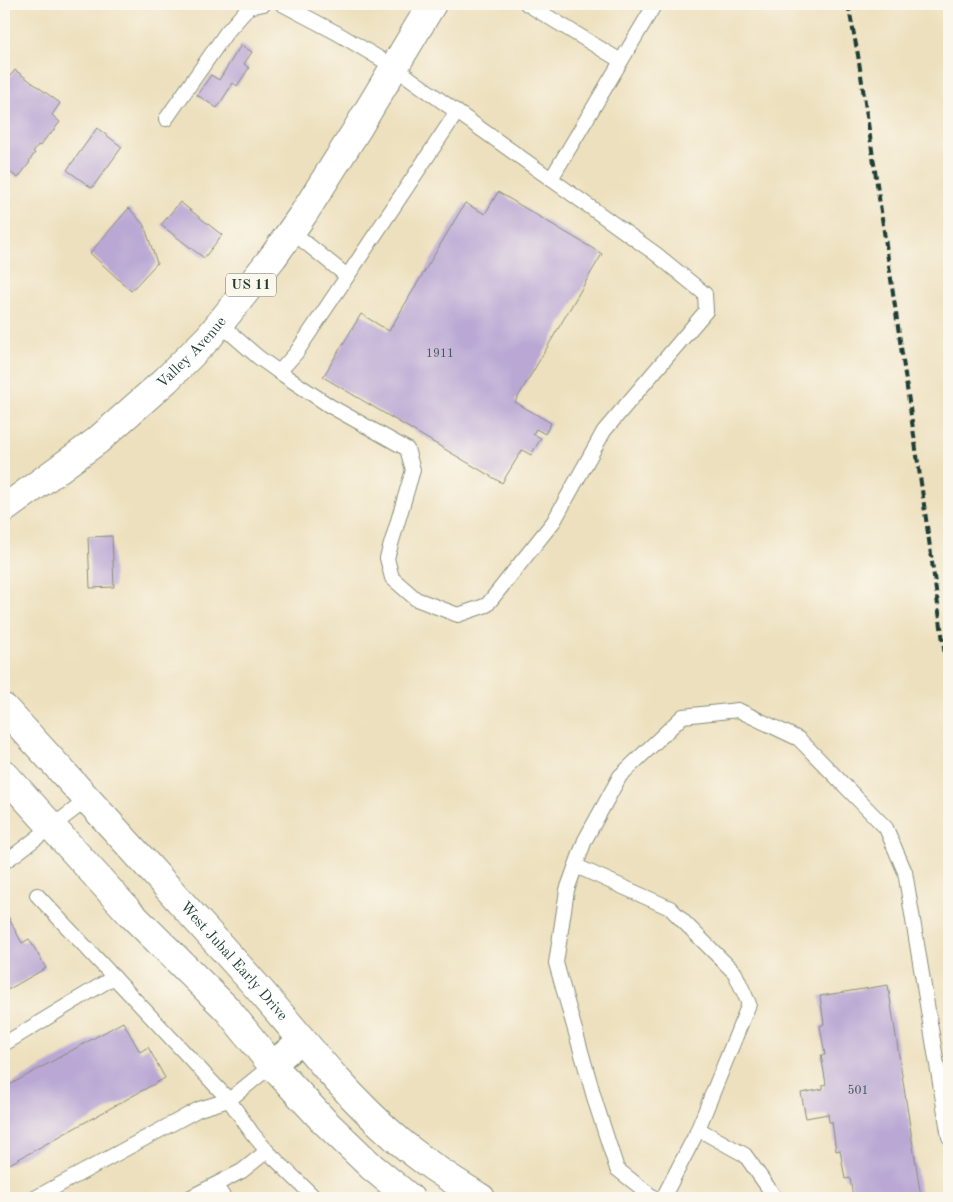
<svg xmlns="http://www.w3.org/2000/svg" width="953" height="1202" viewBox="0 0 953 1202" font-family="'Old Standard TT',serif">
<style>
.building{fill:#baa7d4}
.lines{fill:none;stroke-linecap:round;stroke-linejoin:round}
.lane-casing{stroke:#868e79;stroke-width:16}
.street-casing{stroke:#868e79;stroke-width:29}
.secondary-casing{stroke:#868e79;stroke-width:30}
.primary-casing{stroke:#868e79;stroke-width:30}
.lane{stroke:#fff;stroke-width:14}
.street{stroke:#fff;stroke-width:26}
.secondary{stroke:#fff;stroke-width:28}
.primary{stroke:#fff;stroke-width:28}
.rail{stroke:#1f3d34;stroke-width:4;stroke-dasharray:8 4;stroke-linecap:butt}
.labels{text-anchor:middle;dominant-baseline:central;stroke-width:5;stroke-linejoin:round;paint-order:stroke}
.number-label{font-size:12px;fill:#46585c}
.shield{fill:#fbf7ec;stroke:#61756b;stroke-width:1}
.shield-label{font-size:14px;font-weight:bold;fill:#1f3d34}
.street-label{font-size:15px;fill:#1f3d34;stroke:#fbf7ec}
</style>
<rect width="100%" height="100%" fill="#fbf7ec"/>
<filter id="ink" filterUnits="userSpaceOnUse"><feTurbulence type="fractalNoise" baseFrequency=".02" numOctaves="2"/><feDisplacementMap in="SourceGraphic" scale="10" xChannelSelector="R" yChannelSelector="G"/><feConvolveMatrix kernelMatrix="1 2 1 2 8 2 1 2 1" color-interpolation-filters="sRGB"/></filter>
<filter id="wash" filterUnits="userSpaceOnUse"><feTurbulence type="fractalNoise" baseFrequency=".0096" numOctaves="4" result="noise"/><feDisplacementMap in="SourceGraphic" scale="20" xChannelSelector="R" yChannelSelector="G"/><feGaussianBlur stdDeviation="1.12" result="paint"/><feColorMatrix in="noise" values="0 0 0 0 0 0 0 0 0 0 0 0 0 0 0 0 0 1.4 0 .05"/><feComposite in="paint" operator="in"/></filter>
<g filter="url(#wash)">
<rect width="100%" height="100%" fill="#ede0be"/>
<g id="blocks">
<g class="building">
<path d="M 241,45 L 252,52 L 244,64 L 249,68 L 237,86 L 233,83 L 217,108 L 197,95 L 211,75 L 219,80 Z"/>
<path d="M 15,70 L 60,103 L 52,115 L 60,122 L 50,135 L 49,134 L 40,146 L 38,145 L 33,152 L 35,153 L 29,161 L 30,162 L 18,178 L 10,172 L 4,180 L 4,78 L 7,80 Z"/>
<path d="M 97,128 L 122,147 L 92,188 L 67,170 Z"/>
<path d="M 498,192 L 602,254 L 515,402 L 551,423 L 545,434 L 536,429 L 533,434 L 541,438 L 531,455 L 522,450 L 502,483 L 323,377 L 361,314 L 389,331 L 465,203 L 485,214 Z"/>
<path d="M 180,202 L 222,235 L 204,258 L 161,225 Z"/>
<path d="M 129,208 L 144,225 L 157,263 L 131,291 L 90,253 Z"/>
<path d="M 112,536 L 114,587 L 90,588 L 88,537 Z"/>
<path d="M 7,915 L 22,943 L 29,939 L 46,968 L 4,992 L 4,917 Z"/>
<path d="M 888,985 L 921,1197 L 910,1198 L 853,1198 L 850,1178 L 845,1179 L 840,1150 L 836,1151 L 832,1122 L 829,1122 L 828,1114 L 806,1118 L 801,1093 L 823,1089 L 823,1085 L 826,1084 L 821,1055 L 825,1055 L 820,1026 L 824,1024 L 820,996 Z"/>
<path d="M 123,1022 L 140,1052 L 148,1047 L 165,1078 L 6,1166 L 4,1162 L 4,1088 Z"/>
</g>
</g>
</g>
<g filter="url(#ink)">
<use href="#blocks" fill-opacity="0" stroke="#868e79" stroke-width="1"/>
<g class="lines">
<g class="lane-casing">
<g id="lane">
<path d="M 527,4 L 621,61"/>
<path d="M 166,119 L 226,33 L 249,7 L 264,4"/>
<path d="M 551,179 L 655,4"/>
<path d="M 291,231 L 347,276"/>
<path d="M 220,324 L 258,357 L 279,372 L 296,353 L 457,112"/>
<path d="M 279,372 L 330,406 L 407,449 L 413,470 L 387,558 L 392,578 L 416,599 L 458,615 L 487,605 L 554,521 L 604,431 L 706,311 L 705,294 L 656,254 L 394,67 L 337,33 L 282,4"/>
<path d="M 4,862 L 17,853 L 88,799"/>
<path d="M 576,866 L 670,908 L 735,973 L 749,1004 L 696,1134 L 663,1198"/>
<path d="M 4,1044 L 114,977"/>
<path d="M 698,1129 L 745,1155 L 772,1193 L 775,1198"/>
<path d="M 267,1151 L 315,1198"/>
<path d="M 216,1186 L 224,1198"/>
<path d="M 35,1198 L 199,1109 L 229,1100 L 37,895"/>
<path d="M 189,1198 L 242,1171 L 267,1151 L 252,1133 L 229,1100 L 272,1065"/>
<path d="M 654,1198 L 617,1169 L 596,1104 L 556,963 L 567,890 L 585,840 L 620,776 L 683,716 L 738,710 L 799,739 L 886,828 L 905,872 L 949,1137"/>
</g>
</g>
<g class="street-casing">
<path id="street" d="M 272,1065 L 302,1039"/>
</g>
<g class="secondary-casing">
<g id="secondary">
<path id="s1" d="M 4,708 C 84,795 163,882 242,970 C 291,1024 335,1084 389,1132 C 417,1158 449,1178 481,1198"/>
<path d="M 4,774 L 129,912 L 228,1010 L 272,1065 L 323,1120 L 372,1167 L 410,1198"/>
</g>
</g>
<g class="primary-casing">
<g id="primary">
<path id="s2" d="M 4,509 L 97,441 L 166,380 L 209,337 L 273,257 L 304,213 L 356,131 L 432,4"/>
</g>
</g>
<use href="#lane" class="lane"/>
<use href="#street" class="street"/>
<use href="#secondary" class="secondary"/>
<use href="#primary" class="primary"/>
<path class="rail" d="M 848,4 L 858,55 L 921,483 L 949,684"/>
</g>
</g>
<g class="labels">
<g class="number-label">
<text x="440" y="354">1911</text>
<text x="858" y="1091">501</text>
</g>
<rect class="shield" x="226" y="273.5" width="50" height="23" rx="4"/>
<g class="shield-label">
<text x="251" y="285">US 11</text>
</g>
<g class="street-label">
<text stroke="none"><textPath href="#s2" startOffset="245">Valley Avenue</textPath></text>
<text stroke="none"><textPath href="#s1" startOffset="342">West Jubal Early Drive</textPath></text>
</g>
</g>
<rect width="953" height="1202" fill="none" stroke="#fbf7ec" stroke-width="20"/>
</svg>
